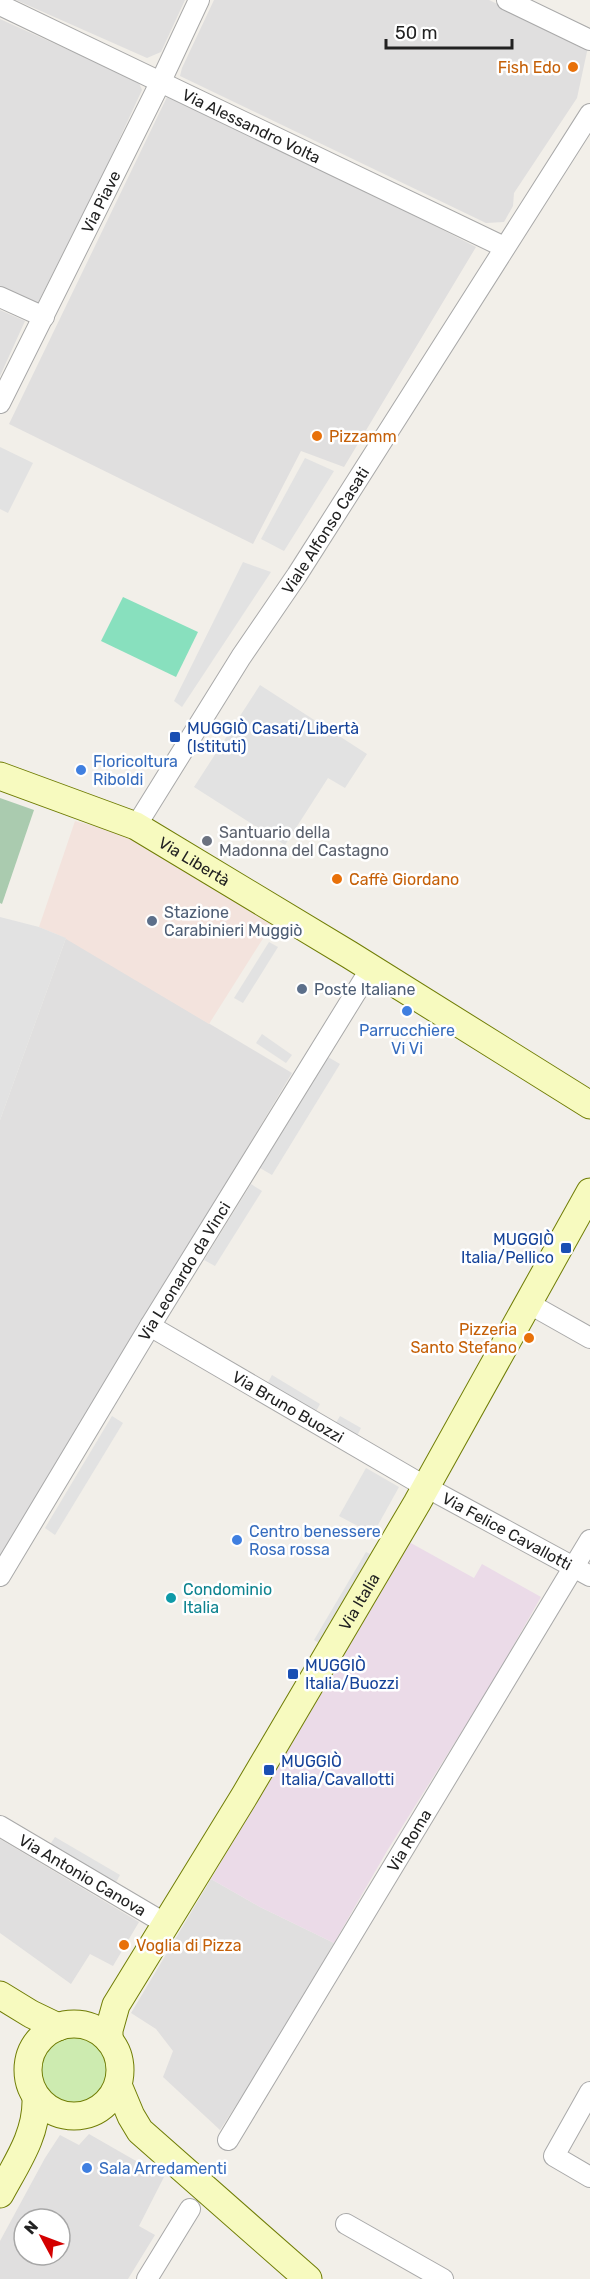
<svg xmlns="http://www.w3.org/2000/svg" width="590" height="2279" viewBox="0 0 590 2279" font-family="Rubik,sans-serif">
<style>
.residential{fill:#e0dfdf;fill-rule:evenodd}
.industrial{fill:#ebdbe8}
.military{fill:#f3e3dd}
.grass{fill:#cdebb0}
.cemetery{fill:#aacbaf}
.pitch{fill:#88e0be}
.parking{fill:#e2e2e2}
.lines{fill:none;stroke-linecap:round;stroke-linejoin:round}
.street-casing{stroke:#a9a9a9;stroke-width:22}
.secondary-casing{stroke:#707d05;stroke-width:29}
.street{stroke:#fff;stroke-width:20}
.secondary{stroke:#f7fabf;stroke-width:27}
.food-dot{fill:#e8710a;stroke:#fff;stroke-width:2}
.transit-dot{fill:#1a4fb4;stroke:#fff;stroke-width:2}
.shop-dot{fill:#3f7fe0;stroke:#fff;stroke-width:2}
.worship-dot{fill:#6b7280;stroke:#fff;stroke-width:2}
.service-dot{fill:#5c6f8a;stroke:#fff;stroke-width:2}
.culture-dot{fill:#0f9aa8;stroke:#fff;stroke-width:2}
.labels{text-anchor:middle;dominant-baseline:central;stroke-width:5;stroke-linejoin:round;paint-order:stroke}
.food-label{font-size:16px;fill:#c56008;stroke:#fff;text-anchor:start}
.street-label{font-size:16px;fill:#222;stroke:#fff}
.transit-label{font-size:16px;fill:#164399;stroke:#fff;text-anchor:start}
.shop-label{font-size:16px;fill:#366cbe;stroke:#fff;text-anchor:start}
.worship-label{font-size:16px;fill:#5b616d;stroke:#fff;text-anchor:start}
.service-label{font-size:16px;fill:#4e5e75;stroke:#fff;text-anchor:start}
.culture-label{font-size:16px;fill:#0d838f;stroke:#fff;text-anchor:start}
</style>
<rect width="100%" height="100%" fill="#f2efe9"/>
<g class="residential">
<path d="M 16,0 L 185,0 L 161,52 L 147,58 Z"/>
<path d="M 214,0 L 489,0 L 588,47 L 577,98 L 514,193 L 513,206 L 504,222 L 486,223 L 180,76 L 182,68 Z"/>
<path d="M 0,19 L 133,79 L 139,83 L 142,90 L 104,172 L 38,303 L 31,305 L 0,290 Z"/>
<path d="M 167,97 L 312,163 L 476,247 L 344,467 L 301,451 L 253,544 L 9,424 Z"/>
<path d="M 0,310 L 25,321 L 0,376 Z"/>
<path d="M 66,938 L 292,1073 L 0,1561 L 0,1120 Z"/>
<path d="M 0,1839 L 139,1922 L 113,1966 L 90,1954 L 71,1984 L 0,1933 Z"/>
<path d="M 211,1879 L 260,1907 L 334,1943 L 280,2038 L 220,2130 L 163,2077 L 173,2051 L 156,2029 L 131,2013 Z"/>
<path d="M 89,2134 L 164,2177 L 139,2226 L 155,2235 L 128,2279 L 0,2279 L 0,2241 L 45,2158 L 60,2135 L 79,2145 ZM 24,2219 L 60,2219 L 60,2255 L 24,2255 Z"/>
</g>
<path class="industrial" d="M 409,1542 L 474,1578 L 482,1564 L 541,1597 L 492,1683 L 387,1851 L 334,1943 L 260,1907 L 211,1879 Z"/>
<path class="military" d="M 75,821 L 128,835 L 274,921 L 209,1024 L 61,936 L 39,927 Z"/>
<circle class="grass" cx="72" cy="2070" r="35"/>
<path class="cemetery" d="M 0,798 L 34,810 L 2,904 L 0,903 Z"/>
<path class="pitch" d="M 123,597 L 198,632 L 176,677 L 101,641 Z"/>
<g class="parking">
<path d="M 0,447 L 33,463 L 8,513 L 0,509 Z"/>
<path d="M 305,458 L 334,471 L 284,551 L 261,539 Z"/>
<path d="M 243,562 L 271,572 L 182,707 L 174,701 Z"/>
<path d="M 260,685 L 367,754 L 345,788 L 328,778 L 285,845 L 194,787 Z"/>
<path d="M 0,917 L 39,927 L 66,938 L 0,1120 Z"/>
<path d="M 269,942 L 278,947 L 243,1003 L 234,998 Z"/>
<path d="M 262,1034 L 292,1055 L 286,1063 L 256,1043 Z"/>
<path d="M 328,1057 L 340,1064 L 272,1175 L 260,1168 Z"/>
<path d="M 251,1184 L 262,1191 L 215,1266 L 204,1260 Z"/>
<path d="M 272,1375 L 320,1404 L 314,1415 L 266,1386 Z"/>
<path d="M 112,1416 L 123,1423 L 55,1535 L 45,1528 Z"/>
<path d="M 340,1416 L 361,1428 L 356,1438 L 334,1426 Z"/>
<path d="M 366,1468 L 399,1487 L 373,1534 L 339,1516 Z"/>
<path d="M 366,1552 L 376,1557 L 324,1646 L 314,1640 Z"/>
<path d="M 55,1837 L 120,1875 L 115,1884 L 49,1846 Z"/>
</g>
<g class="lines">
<g class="street-casing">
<g id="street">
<path d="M 507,0 L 590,40"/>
<path id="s1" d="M 0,5 L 504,247"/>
<path d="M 0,297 L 44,317"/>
<path id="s2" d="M 0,403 L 161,81 L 199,0"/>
<path id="s3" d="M 136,826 L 241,657 L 297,575 L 590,114"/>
<path d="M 528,1303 L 590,1338"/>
<path id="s4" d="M 150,1326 L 426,1487 L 590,1576"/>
<path id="s5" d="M 0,1576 L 150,1326 L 371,968"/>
<path id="s6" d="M 0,1826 L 166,1924"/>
<path d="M 590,2092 L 554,2156 L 590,2177"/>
<path id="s7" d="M 228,2140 L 590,1540"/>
<path d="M 346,2224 L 443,2279"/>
<path d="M 147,2279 L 190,2209"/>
</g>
</g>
<g class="secondary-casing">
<g id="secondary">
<path id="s8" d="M 0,776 L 136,826 L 350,955 L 590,1105"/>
<path d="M 0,1995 L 31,2014 L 58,2027"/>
<circle cx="74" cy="2070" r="46"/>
<path id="s9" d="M 109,2040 L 109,2030 L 116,2005 L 245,1795 L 417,1503 L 590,1192"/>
<path d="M 118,2085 L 131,2116 L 140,2131 L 308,2279"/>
<path d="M 0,2194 C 16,2164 37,2135 36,2099"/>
</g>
</g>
<use href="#street" class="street"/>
<use href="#secondary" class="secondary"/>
</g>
<g class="food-dot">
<circle cx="573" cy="67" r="6"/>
<circle cx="317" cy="436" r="6"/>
<circle cx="337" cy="879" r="6"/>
<circle cx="529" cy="1338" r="6"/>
<circle cx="124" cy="1945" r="6"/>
</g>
<g class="transit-dot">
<rect x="169" y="731" width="12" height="12" rx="3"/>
<rect x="560" y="1242" width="12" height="12" rx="3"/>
<rect x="287" y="1668" width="12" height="12" rx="3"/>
<rect x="263" y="1764" width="12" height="12" rx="3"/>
</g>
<g class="shop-dot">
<circle cx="81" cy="770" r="6"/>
<circle cx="407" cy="1011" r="6"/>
<circle cx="237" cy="1540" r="6"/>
<circle cx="87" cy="2168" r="6"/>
</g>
<circle class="worship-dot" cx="207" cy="841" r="6"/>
<g class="service-dot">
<circle cx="152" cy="921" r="6"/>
<circle cx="302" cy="989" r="6"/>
</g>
<circle class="culture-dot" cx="171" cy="1598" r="6"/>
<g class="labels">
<g class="food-label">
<text x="561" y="67" text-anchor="end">Fish Edo</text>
<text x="329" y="436">Pizzamm</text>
<text x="349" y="879">Caffè Giordano</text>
<text x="517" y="1329" text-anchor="end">Pizzeria<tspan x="517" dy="18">Santo Stefano</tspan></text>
<text x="136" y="1945">Voglia di Pizza</text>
</g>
<g class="street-label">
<text stroke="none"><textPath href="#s1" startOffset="279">Via Alessandro Volta</textPath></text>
<text stroke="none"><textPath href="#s2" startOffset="225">Via Piave</textPath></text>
<text stroke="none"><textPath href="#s3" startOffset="351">Viale Alfonso Casati</textPath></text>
<text stroke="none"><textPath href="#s8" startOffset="213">Via Libertà</textPath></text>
<text stroke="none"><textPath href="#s5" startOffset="356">Via Leonardo da Vinci</textPath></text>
<text stroke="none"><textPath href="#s4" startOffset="160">Via Bruno Buozzi</textPath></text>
<text stroke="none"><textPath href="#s4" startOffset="412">Via Felice Cavallotti</textPath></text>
<text stroke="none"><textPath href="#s9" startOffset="507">Via Italia</textPath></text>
<text stroke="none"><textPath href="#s7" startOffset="350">Via Roma</textPath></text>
<text stroke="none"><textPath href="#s6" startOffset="96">Via Antonio Canova</textPath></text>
</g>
<g class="transit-label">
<text x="187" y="728">MUGGIÒ Casati/Libertà<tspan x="187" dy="18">(Istituti)</tspan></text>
<text x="554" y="1239" text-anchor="end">MUGGIÒ<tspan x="554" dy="18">Italia/Pellico</tspan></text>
<text x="305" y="1665">MUGGIÒ<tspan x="305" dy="18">Italia/Buozzi</tspan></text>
<text x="281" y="1761">MUGGIÒ<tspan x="281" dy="18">Italia/Cavallotti</tspan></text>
</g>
<g class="shop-label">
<text x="93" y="761">Floricoltura<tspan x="93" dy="18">Riboldi</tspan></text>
<text x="407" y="1030" text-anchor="middle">Parrucchiere<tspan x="407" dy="18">Vi Vi</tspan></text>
<text x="249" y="1531">Centro benessere<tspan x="249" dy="18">Rosa rossa</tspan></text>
<text x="99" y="2168">Sala Arredamenti</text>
</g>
<g class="worship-label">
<text x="219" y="832">Santuario della<tspan x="219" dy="18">Madonna del Castagno</tspan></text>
</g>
<g class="service-label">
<text x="164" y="912">Stazione<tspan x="164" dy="18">Carabinieri Muggiò</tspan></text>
<text x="314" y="989">Poste Italiane</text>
</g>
<g class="culture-label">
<text x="183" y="1589">Condominio<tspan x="183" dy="18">Italia</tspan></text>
</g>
</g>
<g transform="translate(42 2237) rotate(311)"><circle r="28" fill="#ffffff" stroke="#a7a7a7" stroke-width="1.5"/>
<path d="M0-4.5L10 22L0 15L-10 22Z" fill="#d40000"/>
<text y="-9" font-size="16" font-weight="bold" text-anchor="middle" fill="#222222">N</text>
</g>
<path d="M386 39v9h126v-9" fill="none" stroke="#222222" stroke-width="3"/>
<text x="395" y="39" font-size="18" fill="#222222" stroke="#ffffff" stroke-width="4.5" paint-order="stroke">50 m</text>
</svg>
